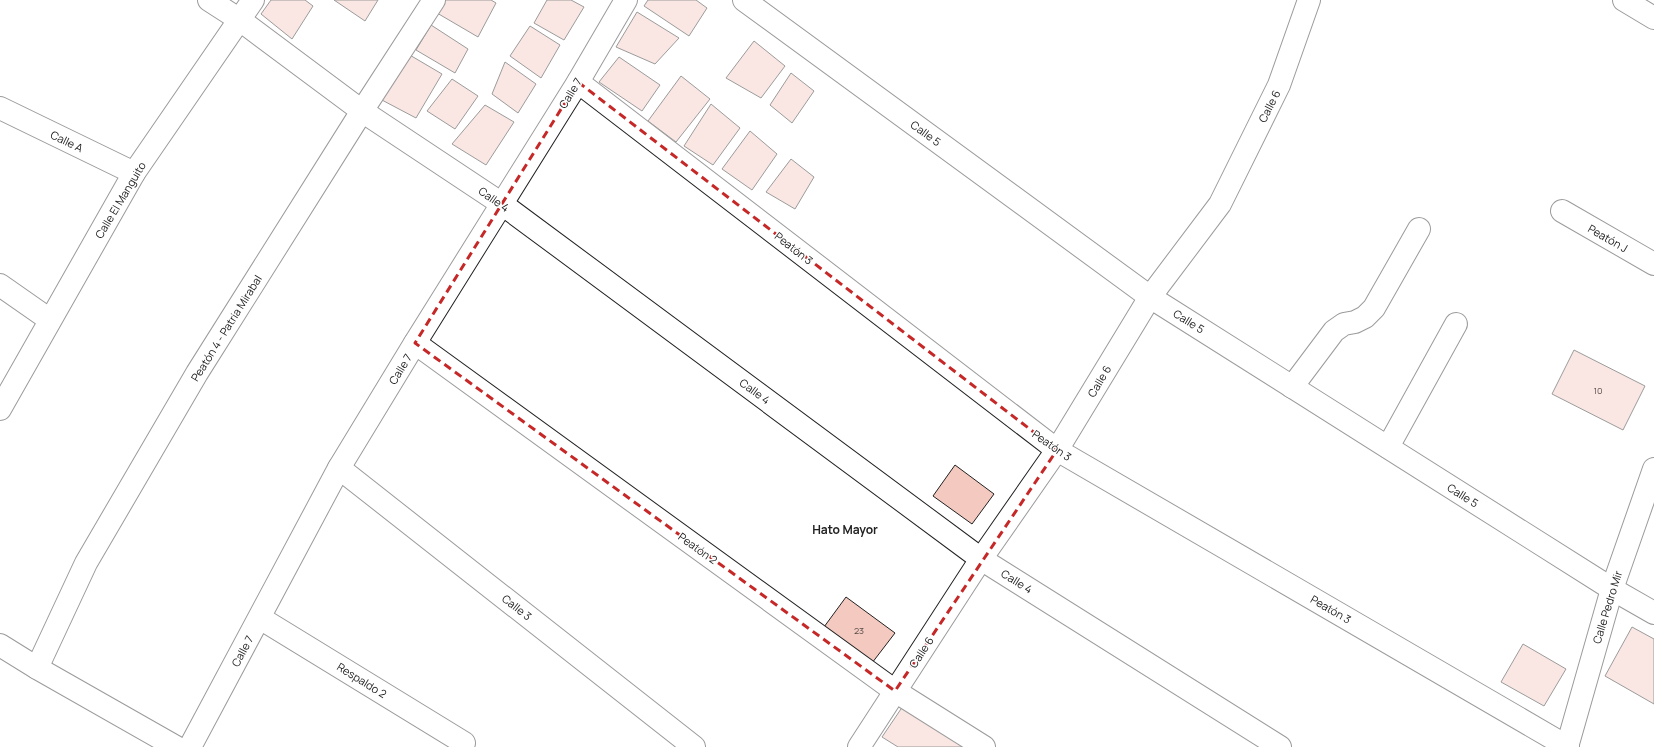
<svg xmlns="http://www.w3.org/2000/svg" width="1654" height="747" viewBox="0 0 1654 747" font-family="Manrope,sans-serif">
<style>
.building{fill:#f3c9c0;stroke:#222}
.lines{fill:none;stroke-linecap:round;stroke-linejoin:round}
.minor-casing{stroke:#222;stroke-width:24}
.minor{stroke:#fff;stroke-width:22}
.marked{fill:none;stroke:#c62828;stroke-width:3;stroke-dasharray:8 5;stroke-linejoin:round}
.labels{text-anchor:middle;dominant-baseline:central;stroke-width:3;stroke-linejoin:round;paint-order:stroke}
.number-label{font-size:9px;fill:#564c4a}
.street-label{font-size:11px;fill:#222;stroke:#fff}
.neighbourhood-label{font-size:12px;font-weight:bold;fill:#222;stroke:#fff}
</style>
<rect width="100%" height="100%" fill="#fff"/>
<g class="building">
<path d="M 271,0 L 305,0 L 313,6 L 292,39 L 261,14 Z"/>
<path d="M 334,0 L 378,0 L 365,21 Z"/>
<path d="M 445,0 L 491,0 L 496,3 L 478,37 L 437,13 Z"/>
<path d="M 547,0 L 571,0 L 584,7 L 564,40 L 534,23 Z"/>
<path d="M 648,0 L 696,0 L 707,8 L 689,36 L 644,6 Z"/>
<path d="M 637,12 L 679,38 L 655,64 L 616,47 Z"/>
<path d="M 431,25 L 468,49 L 455,73 L 416,50 Z"/>
<path d="M 530,26 L 560,45 L 541,78 L 510,56 Z"/>
<path d="M 754,41 L 785,66 L 761,98 L 726,78 Z"/>
<path d="M 408,54 L 442,74 L 416,118 L 380,99 Z"/>
<path d="M 619,57 L 660,85 L 642,111 L 599,82 Z"/>
<path d="M 505,62 L 536,84 L 518,113 L 492,94 Z"/>
<path d="M 791,73 L 814,91 L 792,123 L 770,105 Z"/>
<path d="M 681,76 L 710,99 L 676,142 L 648,121 Z"/>
<path d="M 452,79 L 478,96 L 455,129 L 427,111 Z"/>
<path d="M 711,104 L 740,128 L 713,165 L 684,146 Z"/>
<path d="M 485,105 L 514,122 L 486,165 L 452,144 Z"/>
<path d="M 750,131 L 777,154 L 752,190 L 722,169 Z"/>
<path d="M 791,159 L 814,177 L 795,209 L 766,192 Z"/>
<path d="M 1574,350 L 1645,386 L 1623,430 L 1552,394 Z"/>
<path d="M 955,465 L 994,494 L 972,524 L 933,496 Z"/>
<path d="M 846,597 L 895,633 L 872,663 L 824,627 Z"/>
<path d="M 1632,627 L 1654,639 L 1654,704 L 1605,676 Z"/>
<path d="M 1523,644 L 1566,669 L 1544,706 L 1501,682 Z"/>
<path d="M 903,706 L 962,745 L 961,747 L 898,747 L 882,737 Z"/>
</g>
<g class="lines">
<g class="minor-casing">
<g id="minor">
<path d="M 209,0 L 240,20 L 362,111 L 502,204 L 981,559 L 1280,747"/>
<path d="M 744,0 L 1150,297 L 1612,589 L 1654,613"/>
<path d="M 1624,0 L 1654,18"/>
<path d="M 578,82 L 1057,450 L 1568,747"/>
<path d="M 0,108 L 134,173"/>
<path d="M 1562,211 L 1654,264"/>
<path d="M 0,285 L 50,320"/>
<path d="M 415,343 L 895,691 L 984,747"/>
<path d="M 1292,387 L 1334,331 L 1344,324 L 1355,322 L 1365,317 L 1374,308 L 1419,229"/>
<path d="M 0,409 L 134,173 L 253,0"/>
<path d="M 1388,447 L 1456,324"/>
<path d="M 339,468 L 694,747"/>
<path d="M 260,618 L 464,743"/>
<path d="M 0,645 L 37,668 L 176,747"/>
<path d="M 37,668 L 86,563 L 197,373 L 362,111 L 434,0"/>
<path d="M 190,747 L 339,468 L 415,343 L 578,82 L 626,0"/>
<path d="M 859,747 L 981,559 L 1057,450 L 1150,297 L 1220,204 L 1279,85 L 1309,0"/>
<path d="M 1567,747 L 1612,589 L 1654,469"/>
</g>
</g>
<use href="#minor" class="minor"/>
</g>
<path d="M0 0H1654V747H0ZM 578,82 L 1057,450 L 895,691 L 415,343 Z" fill="#fff" fill-opacity=".55" fill-rule="evenodd"/>
<path class="marked" d="M 578,82 L 1057,450 L 895,691 L 415,343 Z"/>
<g class="labels">
<g class="number-label">
<text x="1598" y="390">10</text>
<text x="859" y="630">23</text>
</g>
<g class="street-label">
<text transform="translate(570 93) rotate(-59)">Calle 7</text>
<text transform="translate(1269 106) rotate(-63)">Calle 6</text>
<text transform="translate(926 133) rotate(36)">Calle 5</text>
<text transform="translate(67 141) rotate(26)">Calle A</text>
<text transform="translate(494 199) rotate(35)">Calle 4</text>
<text transform="translate(120 200) rotate(-59)">Calle El Manguito</text>
<text transform="translate(1608 238) rotate(30)">Peatón J</text>
<text transform="translate(794 248) rotate(38)">Peatón 3</text>
<text transform="translate(1189 321) rotate(32)">Calle 5</text>
<text transform="translate(226 328) rotate(-58)">Peatón 4 - Patria Mirabal</text>
<text transform="translate(400 369) rotate(-59)">Calle 7</text>
<text transform="translate(1099 381) rotate(-59)">Calle 6</text>
<text transform="translate(755 391) rotate(36)">Calle 4</text>
<text transform="translate(1052 445) rotate(35)">Peatón 3</text>
<text transform="translate(1463 495) rotate(32)">Calle 5</text>
<text transform="translate(698 548) rotate(36)">Peatón 2</text>
<text transform="translate(1017 581) rotate(32)">Calle 4</text>
<text transform="translate(517 607) rotate(38)">Calle 3</text>
<text transform="translate(1607 607) rotate(-73)">Calle Pedro Mir</text>
<text transform="translate(1331 609) rotate(30)">Peatón 3</text>
<text transform="translate(242 651) rotate(-62)">Calle 7</text>
<text transform="translate(921 652) rotate(-57)">Calle 6</text>
<text transform="translate(362 680) rotate(32)">Respaldo 2</text>
</g>
<g class="neighbourhood-label">
<text x="845" y="529">Hato Mayor</text>
</g>
</g>
</svg>
